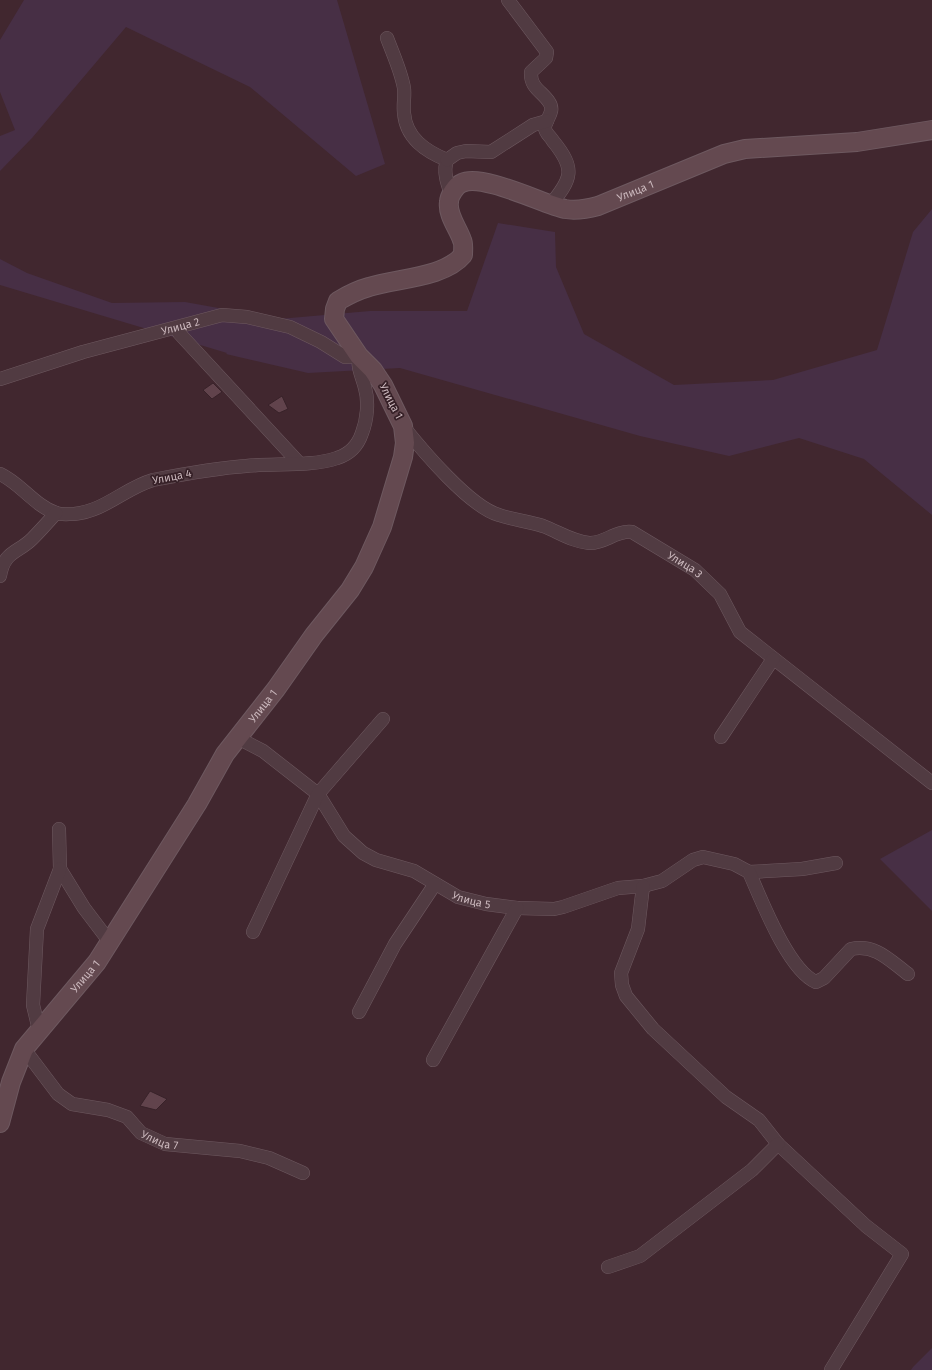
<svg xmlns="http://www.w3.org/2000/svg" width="932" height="1370" viewBox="0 0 932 1370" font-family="'Fira Sans',sans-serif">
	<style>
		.green { fill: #472f45 }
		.building { fill: #61434c; stroke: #382229 }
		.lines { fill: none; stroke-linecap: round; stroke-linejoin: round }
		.minor-casing { stroke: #6e5960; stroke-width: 14 }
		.secondary-casing { stroke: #6e5960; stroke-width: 20 }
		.minor { stroke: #513b42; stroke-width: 13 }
		.secondary { stroke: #644950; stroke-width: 18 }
		.labels { text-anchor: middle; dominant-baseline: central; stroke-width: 3.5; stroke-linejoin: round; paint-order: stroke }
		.street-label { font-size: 11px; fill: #cbb8bd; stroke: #362027 }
	</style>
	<rect width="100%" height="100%" fill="#41272f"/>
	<g class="green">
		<polygon points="24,0 337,0 385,164 356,176 250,87 126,27 32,138 0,171 0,136 15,130 0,92 0,40"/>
		<polygon points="932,209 932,515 864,459 799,438 729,456 640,436 400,368 308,373 226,354 227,353 0,285 0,259 27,273 112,303 185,302 279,319 370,311 467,311 498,223 555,232 556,267 584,334 674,385 773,380 877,350 913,232"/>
		<polygon points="932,830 932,911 880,859"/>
		<polygon points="932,1348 932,1370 911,1370 913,1367"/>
	</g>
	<g class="building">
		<polygon points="213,383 222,392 212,399 203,390"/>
		<polygon points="282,396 288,409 279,413 268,405"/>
		<polygon points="150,1091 167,1099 156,1110 140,1106"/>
	</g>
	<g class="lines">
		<defs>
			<g id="minor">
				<path d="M 508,0 L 547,52 L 546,58 L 531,72 C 530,88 542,91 549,102 C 556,112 545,119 545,128 C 545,133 551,137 553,141 C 576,169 572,179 550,205"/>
				<path d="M 387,38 C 393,54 401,71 404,88 C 405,96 403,104 404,113 C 406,138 425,151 447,160 C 443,171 447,183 451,194"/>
				<polyline points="447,160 457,153 466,151 491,152 533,125 547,121"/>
				<polyline points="179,333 299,463"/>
				<path id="s1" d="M 0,379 L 83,352 L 222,315 L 247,317 L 290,327 L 321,342 L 345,357 L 359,356 C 357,368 362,376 365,388 C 369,402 367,420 362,433 C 358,445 350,454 337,458 C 311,467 275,463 246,466 C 215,468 184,474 153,480 C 125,488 105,511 74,514 C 68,514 61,515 56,513 C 35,506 20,483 0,474"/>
				<path id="s2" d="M 403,426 C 422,450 470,507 499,515 C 513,520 528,521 543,526 C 559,532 571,541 589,543 C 604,544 616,530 632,532 L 695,570 L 720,594 L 740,632 L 932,783"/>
				<path d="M 0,576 C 4,551 18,553 32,539 C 40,531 48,522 56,513"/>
				<polyline points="721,737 773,659"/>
				<path id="s3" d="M 238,738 L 263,751 L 318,794 L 344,836 L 363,853 L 376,860 L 414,871 L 458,897 L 486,904 L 517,908 L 554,909 L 563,907 L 618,888 L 643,886 L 662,881 L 693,860 L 703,857 L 734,864 L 749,872 L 802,869 L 836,863"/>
				<polyline points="59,829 60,869 84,908 109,941"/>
				<path d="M 749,872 C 761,899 788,970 816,982 L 824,978 L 851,949 C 876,944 889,960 908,974"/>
				<polyline points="643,886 638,929 621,973 622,985 626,996 653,1029 726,1097 759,1120 778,1144 866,1226 902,1254 831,1370"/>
				<polyline points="253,932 318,794 383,719"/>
				<polyline points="359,1012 395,944 435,884"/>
				<polyline points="39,1030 33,1005 37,929 60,869"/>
				<path id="s4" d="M 24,1049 L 58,1094 L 72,1104 L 108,1110 L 127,1117 L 141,1133 L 165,1144 L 240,1151 L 269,1158 L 303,1173"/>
				<polyline points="433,1060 517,908"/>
				<polyline points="608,1267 640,1256 752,1170 778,1144"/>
			</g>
			<g id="secondary">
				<path id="s5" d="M 0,1123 L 11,1082 L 24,1049 L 97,962 L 197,804 L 225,754 L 276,689 L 314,635 L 350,590 L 364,567 L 382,527 L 403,457 L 405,443 L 403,426 L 383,385 L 373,370 L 359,356 L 334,319 L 335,309 L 338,301 C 348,295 358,290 369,287 C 397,278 444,278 463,255 C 463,250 464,244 462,240 C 458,228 447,215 449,202 C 449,196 456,185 462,183 C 482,173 543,204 565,209 C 577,211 587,209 598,206 L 724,154 L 745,149 L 857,142 L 932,130"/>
			</g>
		</defs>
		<use href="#minor" class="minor-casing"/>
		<use href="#secondary" class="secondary-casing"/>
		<use href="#minor" class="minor"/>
		<use href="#secondary" class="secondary"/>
	</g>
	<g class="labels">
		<g class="street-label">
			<text stroke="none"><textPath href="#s5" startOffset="1360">Улица 1</textPath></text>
			<text stroke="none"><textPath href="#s1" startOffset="188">Улица 2</textPath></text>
			<text transform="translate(391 401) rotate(63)">Улица 1</text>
			<text transform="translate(172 477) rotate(-11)">Улица 4</text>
			<text stroke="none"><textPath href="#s2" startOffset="334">Улица 3</textPath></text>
			<text stroke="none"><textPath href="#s5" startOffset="497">Улица 1</textPath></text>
			<text stroke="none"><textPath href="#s3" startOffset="292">Улица 5</textPath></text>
			<text stroke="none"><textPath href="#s5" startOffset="173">Улица 1</textPath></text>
			<text stroke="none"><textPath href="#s4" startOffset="172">Улица 7</textPath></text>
		</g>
	</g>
</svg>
